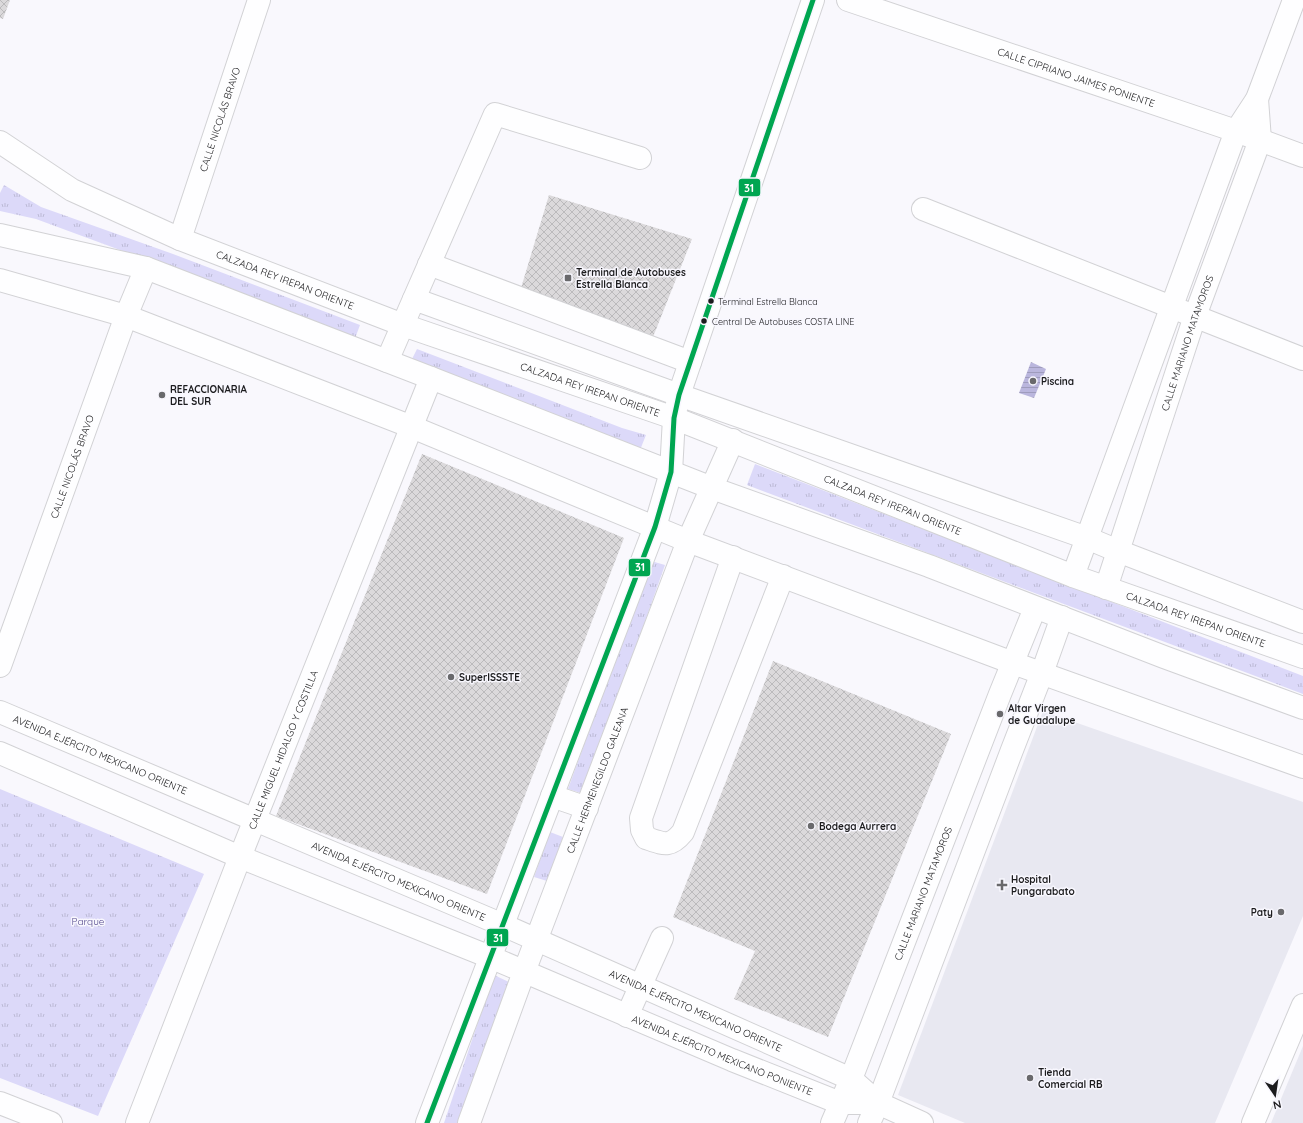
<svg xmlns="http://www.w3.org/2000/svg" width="1303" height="1123" viewBox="0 0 1303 1123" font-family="Quicksand,sans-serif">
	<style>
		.built { fill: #e8e8f1 }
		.park { fill: url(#park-tufts) }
		.water { fill: url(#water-rules) }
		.building { fill: url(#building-cross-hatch) }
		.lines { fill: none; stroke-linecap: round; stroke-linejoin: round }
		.minor-casing { stroke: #d2d2d5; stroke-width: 24 }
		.major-casing { stroke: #d2d2d5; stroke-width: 24 }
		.minor { stroke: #fefeff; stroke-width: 22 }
		.major { stroke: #fefeff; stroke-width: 22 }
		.bus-1-casing { stroke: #f8f7fe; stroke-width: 8 }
		.bus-1 { stroke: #00a651; stroke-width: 5 }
		.poi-dot { fill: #69696c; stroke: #f8f7fe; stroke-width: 1.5 }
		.bus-dot { fill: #1c1c1e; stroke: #f8f7fe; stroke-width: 1.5 }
		.labels { text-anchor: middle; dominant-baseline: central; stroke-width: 3; stroke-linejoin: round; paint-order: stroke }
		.bus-label { font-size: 9px; fill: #1c1c1e; stroke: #f8f7fe; text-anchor: start }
		.street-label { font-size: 10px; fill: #1c1c1e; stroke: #f8f7fe }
		.poi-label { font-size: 10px; font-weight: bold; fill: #1c1c1e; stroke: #f8f7fe; text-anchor: start }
		.park-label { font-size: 10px; fill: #564b8e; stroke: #f8f7fe }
		.line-badge { stroke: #f8f7fe; stroke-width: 1.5 }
		.badge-label { font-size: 11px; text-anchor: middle; font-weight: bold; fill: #fff }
	</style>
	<defs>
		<pattern id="park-tufts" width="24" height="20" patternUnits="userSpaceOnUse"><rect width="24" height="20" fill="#dcd9f9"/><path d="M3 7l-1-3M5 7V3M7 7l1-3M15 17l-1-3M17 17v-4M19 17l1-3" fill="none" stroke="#bcbad5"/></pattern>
		<pattern id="water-rules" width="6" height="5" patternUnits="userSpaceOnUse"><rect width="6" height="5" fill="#bab6dd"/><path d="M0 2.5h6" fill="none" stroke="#9f9cbd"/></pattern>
		<pattern id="building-cross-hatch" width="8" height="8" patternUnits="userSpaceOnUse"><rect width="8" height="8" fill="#dbd9db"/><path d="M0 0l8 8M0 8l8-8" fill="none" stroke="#bbbabc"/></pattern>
	</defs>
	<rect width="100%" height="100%" fill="#f9f8fd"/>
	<g class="built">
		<polygon points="1043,711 1303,802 1303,916 1215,1123 965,1123 898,1095"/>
		<polygon points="1303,1046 1303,1123 1271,1123"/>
	</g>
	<g class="park">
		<polygon points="4,185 41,207 173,254 360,325 354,341 166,267 36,219 0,211 0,193"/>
		<polygon points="417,349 622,428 646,435 640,450 412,359"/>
		<polygon points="755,464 1303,676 1303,694 747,485"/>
		<polygon points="651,561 665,565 584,794 568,789"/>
		<polygon points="0,789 204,874 98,1116 0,1078"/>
		<polygon points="550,832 563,837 547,881 534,877"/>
		<polygon points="494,975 511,983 463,1123 444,1123"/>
	</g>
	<polygon class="water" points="1031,362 1046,369 1034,398 1019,393"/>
	<g class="building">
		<polygon points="0,0 10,0 3,19 0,18"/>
		<polygon points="549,195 692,239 653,337 521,288"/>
		<polygon points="422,454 624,538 487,894 276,816"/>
		<polygon points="773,661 951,734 828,1037 734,999 755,951 673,917"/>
	</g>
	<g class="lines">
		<defs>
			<g id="minor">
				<path id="s1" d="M 848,0 L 1236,131 L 1303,156"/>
				<polyline points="923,209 1303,359"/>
				<path id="s2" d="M 180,239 L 259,0"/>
				<polyline points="429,264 690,362"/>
				<polyline points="0,280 126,316 412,427 688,541 1013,663 1303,767"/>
				<polyline points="414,299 495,114 640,158"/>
				<polyline points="387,361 414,299 679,395 1087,538 1118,551 1303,622"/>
				<path d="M 733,557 L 641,818 L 642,830 L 646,838 C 664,844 670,848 683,832 L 783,576"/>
				<polyline points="1073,576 1236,131 1257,99 1294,0"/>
				<path id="s3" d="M 1106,588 L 1195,316 L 1260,140 L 1257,99"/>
				<path id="s4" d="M 0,666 L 126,316 L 146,268"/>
				<path id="s5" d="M 0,712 L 503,925 L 851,1079 L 878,1103"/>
				<path id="s6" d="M 0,753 L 240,857 L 490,957 L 732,1060 L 840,1103 L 878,1103 L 922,1123"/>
				<polyline points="552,796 587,808"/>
				<polyline points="627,1016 662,938"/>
				<polyline points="0,1103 51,1123"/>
				<path id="s7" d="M 137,1123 L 240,857 L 431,378"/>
				<polyline points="427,1123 655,527 671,472 674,418 679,395 813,0"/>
				<path id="s8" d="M 469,1123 L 524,972 L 688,541 L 733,440"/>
				<path id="s9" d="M 832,1123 L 851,1079 L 1000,694 L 1035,608"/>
				<polyline points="869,1123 878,1103 1012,750 1042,673 1062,617"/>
				<polyline points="1253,1123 1303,1005"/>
			</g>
			<g id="major">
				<path id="s10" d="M 0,142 L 72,190 L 180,239 L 403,325 L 674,418 L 1073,576 L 1303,657"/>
				<polyline points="0,235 146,268 431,378 712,488 929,566 1164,657 1303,708"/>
			</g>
		</defs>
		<use href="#minor" class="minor-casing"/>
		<use href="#major" class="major-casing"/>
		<use href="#minor" class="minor"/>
		<use href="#major" class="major"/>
		<defs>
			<polyline id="bus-1" points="427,1123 655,527 671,472 674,418 679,395 813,0"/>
		</defs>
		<use href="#bus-1" class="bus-1-casing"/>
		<use href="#bus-1" class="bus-1"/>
	</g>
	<g class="poi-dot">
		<rect x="564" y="274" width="8" height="8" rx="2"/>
		<circle cx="1033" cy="381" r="4"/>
		<circle cx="162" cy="395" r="4"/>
		<circle cx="451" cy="677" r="4"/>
		<circle cx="1000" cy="714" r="4"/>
		<circle cx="811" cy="826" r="4"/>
		<path d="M1000 879h4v4h4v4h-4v4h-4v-4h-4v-4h4z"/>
		<circle cx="1281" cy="912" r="4"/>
		<circle cx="1030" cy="1078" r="4"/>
	</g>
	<g class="bus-dot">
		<circle cx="711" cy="301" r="3.5"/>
		<circle cx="704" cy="321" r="3.5"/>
	</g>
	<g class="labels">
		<g class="bus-label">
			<text x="718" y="301">Terminal Estrella Blanca</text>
			<text x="712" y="321">Central De Autobuses COSTA LINE</text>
		</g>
		<g class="street-label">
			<text stroke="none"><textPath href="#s1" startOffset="241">CALLE CIPRIANO JAIMES PONIENTE</textPath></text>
			<text stroke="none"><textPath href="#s2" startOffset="126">CALLE NICOLÁS BRAVO</textPath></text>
			<text stroke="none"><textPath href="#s10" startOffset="318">CALZADA REY IREPAN ORIENTE</textPath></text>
			<text stroke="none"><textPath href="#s3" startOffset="258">CALLE MARIANO MATAMOROS</textPath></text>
			<text stroke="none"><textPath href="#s10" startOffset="642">CALZADA REY IREPAN ORIENTE</textPath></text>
			<text stroke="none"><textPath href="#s4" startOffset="212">CALLE NICOLÁS BRAVO</textPath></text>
			<text stroke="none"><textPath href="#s10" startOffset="966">CALZADA REY IREPAN ORIENTE</textPath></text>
			<text stroke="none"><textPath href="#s10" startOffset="1290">CALZADA REY IREPAN ORIENTE</textPath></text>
			<text stroke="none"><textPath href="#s7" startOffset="401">CALLE MIGUEL HIDALGO Y COSTILLA</textPath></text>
			<text stroke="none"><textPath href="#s5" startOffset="109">AVENIDA EJÉRCITO MEXICANO ORIENTE</textPath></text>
			<text stroke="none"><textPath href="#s8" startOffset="366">CALLE HERMENEGILDO GALEANA</textPath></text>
			<text stroke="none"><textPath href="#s5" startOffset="433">AVENIDA EJÉRCITO MEXICANO ORIENTE</textPath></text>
			<text stroke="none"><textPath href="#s9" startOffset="247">CALLE MARIANO MATAMOROS</textPath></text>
			<text stroke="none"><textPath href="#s5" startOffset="757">AVENIDA EJÉRCITO MEXICANO ORIENTE</textPath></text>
			<text stroke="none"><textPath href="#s6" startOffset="783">AVENIDA EJÉRCITO MEXICANO PONIENTE</textPath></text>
		</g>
		<g class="poi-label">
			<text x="576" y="272">Terminal de Autobuses<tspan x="576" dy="12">Estrella Blanca</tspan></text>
			<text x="1041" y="381">Piscina</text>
			<text x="170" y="389">REFACCIONARIA<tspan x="170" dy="12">DEL SUR</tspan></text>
			<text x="459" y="677">SuperISSSTE</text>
			<text x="1008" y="708">Altar Virgen<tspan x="1008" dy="12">de Guadalupe</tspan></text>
			<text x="819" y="826">Bodega Aurrera</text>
			<text x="1011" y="879">Hospital<tspan x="1011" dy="12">Pungarabato</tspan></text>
			<text x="1273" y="912" text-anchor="end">Paty</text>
			<text x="1038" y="1072">Tienda<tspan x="1038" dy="12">Comercial RB</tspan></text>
		</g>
		<g class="park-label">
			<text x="88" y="921">Parque</text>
		</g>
	</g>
	<g class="line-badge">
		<rect x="738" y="178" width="23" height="19" rx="4" fill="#00a651"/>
		<rect x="628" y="558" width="23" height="19" rx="4" fill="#00a651"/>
		<rect x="486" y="928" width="23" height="19" rx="4" fill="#00a651"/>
	</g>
	<g class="badge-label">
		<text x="749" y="192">31</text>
		<text x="640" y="571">31</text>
		<text x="498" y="942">31</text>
	</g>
	<g transform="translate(1275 1095) rotate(167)" stroke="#f8f7fe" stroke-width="3" paint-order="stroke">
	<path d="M0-3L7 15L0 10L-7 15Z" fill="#1c1c1e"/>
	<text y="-6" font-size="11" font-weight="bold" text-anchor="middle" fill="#1c1c1e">N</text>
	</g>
</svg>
